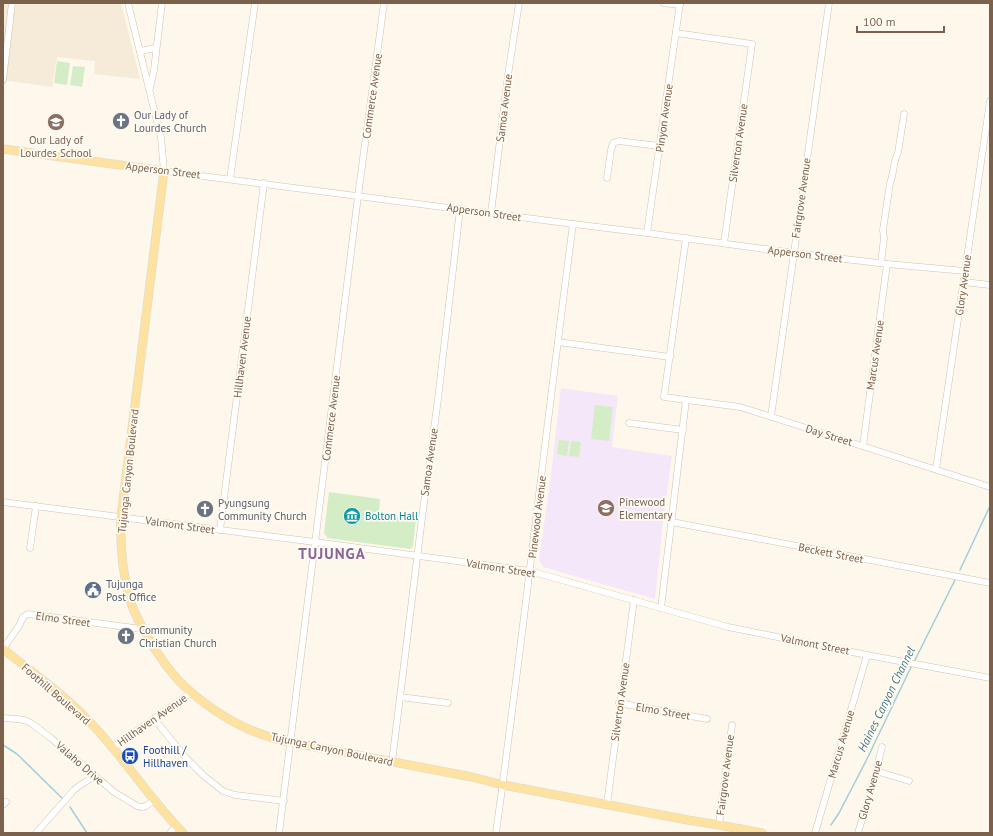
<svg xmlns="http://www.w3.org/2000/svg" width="993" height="836" viewBox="0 0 993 836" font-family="'PT Sans',sans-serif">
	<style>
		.residential { fill: #f6ead9 }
		.education { fill: #f5e7fa }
		.green { fill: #d4edc7 }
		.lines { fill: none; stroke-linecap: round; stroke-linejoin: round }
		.stream { stroke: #a3cedb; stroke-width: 1.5 }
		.minor-casing { stroke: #d2c0af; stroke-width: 7 }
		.major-casing { stroke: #ddd6d0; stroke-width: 9 }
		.minor { stroke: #fff; stroke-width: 6 }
		.major { stroke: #fee2a2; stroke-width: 8 }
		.labels { text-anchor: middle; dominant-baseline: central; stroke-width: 3.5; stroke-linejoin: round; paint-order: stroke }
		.street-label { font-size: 11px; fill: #7b604b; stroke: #fffbf2 }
		.worship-label { font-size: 11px; fill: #5b616d; stroke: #fffbf2; text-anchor: start }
		.education-label { font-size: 11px; fill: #785e54; stroke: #fffbf2 }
		.culture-label { font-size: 11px; fill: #0d838f; stroke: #fffbf2; text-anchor: start }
		.service-label { font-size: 11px; fill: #4e5e75; stroke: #fffbf2; text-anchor: start }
		.transit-label { font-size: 11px; fill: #164399; stroke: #fffbf2; text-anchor: start }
		.water-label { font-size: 12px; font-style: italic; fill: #407787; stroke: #fffbf2 }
		.district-label { font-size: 15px; font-weight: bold; letter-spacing: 1px; fill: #896496; stroke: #fffbf2 }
	</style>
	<rect width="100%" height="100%" fill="#fdf8eb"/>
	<polygon class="residential" points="3,3 121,3 140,79 94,74 95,61 57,57 52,87 3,80"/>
	<polygon class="education" points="561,388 618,396 612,447 672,456 663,523 655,599 543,567 539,560 550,483"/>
	<g class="green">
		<polygon points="57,61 70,63 67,85 54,83"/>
		<polygon points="73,66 85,67 82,87 70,85"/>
		<polygon points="595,405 613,407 609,441 591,439"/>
		<polygon points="559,440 569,441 567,456 557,454"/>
		<polygon points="571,441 581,442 579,457 569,456"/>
		<polygon points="329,492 380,499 379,514 416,519 413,546 410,549 327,538 327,536 325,535 324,533"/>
	</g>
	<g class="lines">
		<g class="stream">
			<polyline points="960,570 990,506"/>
			<polyline points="914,662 955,580"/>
			<polyline points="3,745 17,754 63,799"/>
			<polyline points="70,807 87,833"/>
			<polyline points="831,825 839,813 866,761 912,665"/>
		</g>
		<defs>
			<g id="minor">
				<polyline points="128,3 161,138 164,171 573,224 647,233 794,253 887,264 965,271"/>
				<polyline points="663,3 680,5"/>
				<polyline points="676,33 752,44 724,243"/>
				<polyline points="140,51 156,48"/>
				<polyline points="3,80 12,3"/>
				<polyline points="150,88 154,70 162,3"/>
				<polyline points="607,178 611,150 613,143 619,141 659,146"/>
				<polyline points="230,179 255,3"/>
				<polyline points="491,213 508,75 519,3"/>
				<polyline points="647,233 680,3"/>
				<polyline points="686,238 664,397 740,407 753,411 990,487"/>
				<path d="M 881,263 L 884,238 L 883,230 L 890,183 C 894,174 893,161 898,153 L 904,114"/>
				<polyline points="964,282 990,285"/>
				<polyline points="558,342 670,357"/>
				<polyline points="771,417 829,3"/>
				<polyline points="629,423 683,430"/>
				<polyline points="863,446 887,264"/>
				<polyline points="936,469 990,101"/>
				<polyline points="3,502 315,542 530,571 728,627 867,655 990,678"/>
				<polyline points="672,522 990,583"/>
				<polyline points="220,530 264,183"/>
				<polyline points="30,548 36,506"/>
				<polyline points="661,608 686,400"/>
				<polyline points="3,649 19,626 23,617 28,614 142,629"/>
				<polyline points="400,697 448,703"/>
				<polyline points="619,703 707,719"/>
				<path d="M 3,718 L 17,719 L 24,720 L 31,723 L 51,738 L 114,792 L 137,806 C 144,809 149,804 154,800"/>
				<polyline points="154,719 187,759 204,776 223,791 235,795 284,801"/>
				<polyline points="112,748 192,692"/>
				<polyline points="392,762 422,518 438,399 460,209"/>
				<polyline points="876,771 909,781"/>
				<polyline points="607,804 634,600"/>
				<polyline points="3,805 6,802"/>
				<polyline points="719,825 732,725"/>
				<polyline points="36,833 74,790 79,786 95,776"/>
				<polyline points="170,833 176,826"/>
				<polyline points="279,833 358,196 384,3"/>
				<path d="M 496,833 C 524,630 546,427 573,224"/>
				<polyline points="815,833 867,655"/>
				<polyline points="858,833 876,771 882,747"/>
			</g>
			<g id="major">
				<path d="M 3,149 L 164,171 L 121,517 C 120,543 122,570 129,596 C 133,612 142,628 151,643 C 159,656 169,670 180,682 C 208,709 242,730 279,740 L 472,777 L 503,785 L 688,820 L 719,825 L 762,833"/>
				<path d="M 3,649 C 32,672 63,694 89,721 C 123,756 149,798 183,833"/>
			</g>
		</defs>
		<use href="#minor" class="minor-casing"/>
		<use href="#major" class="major-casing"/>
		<use href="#minor" class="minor"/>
		<use href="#major" class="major"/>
	</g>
	<defs>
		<symbol id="church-disc" viewBox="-11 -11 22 22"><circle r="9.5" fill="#6b7280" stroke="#fffbf2"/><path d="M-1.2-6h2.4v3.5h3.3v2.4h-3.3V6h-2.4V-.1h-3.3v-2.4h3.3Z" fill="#fff"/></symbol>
		<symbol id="school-disc" viewBox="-11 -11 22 22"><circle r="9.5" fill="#8d6e63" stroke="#fffbf2"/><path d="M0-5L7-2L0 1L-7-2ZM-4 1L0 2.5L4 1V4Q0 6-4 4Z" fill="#fff"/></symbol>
		<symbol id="museum-disc" viewBox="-11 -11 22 22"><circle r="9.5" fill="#0f9aa8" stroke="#fffbf2"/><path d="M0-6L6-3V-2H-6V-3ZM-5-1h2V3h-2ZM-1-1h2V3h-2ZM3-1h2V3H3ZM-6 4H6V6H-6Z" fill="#fff"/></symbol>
		<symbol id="civic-disc" viewBox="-11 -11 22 22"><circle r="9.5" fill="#5c6f8a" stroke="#fffbf2"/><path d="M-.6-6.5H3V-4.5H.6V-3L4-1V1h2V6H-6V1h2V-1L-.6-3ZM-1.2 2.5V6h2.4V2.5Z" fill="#fff"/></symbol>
		<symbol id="bus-disc" viewBox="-11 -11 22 22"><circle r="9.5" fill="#1a4fb4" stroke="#fffbf2"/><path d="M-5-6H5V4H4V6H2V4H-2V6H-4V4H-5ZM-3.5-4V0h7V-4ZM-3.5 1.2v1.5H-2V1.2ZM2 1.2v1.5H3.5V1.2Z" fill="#fff"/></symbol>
	</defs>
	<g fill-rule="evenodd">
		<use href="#church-disc" x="111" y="111" width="20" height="20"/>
		<use href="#school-disc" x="46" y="112" width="20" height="20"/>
		<use href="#school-disc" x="596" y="498" width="20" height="20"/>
		<use href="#church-disc" x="195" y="499" width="20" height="20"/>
		<use href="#museum-disc" x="342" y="506" width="20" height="20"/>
		<use href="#civic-disc" x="83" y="580" width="20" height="20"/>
		<use href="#church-disc" x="116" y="626" width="20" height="20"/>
		<use href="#bus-disc" x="120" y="746" width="20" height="20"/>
	</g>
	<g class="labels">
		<g class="street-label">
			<text transform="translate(372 96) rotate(-82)">Commerce Avenue</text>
			<text transform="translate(504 108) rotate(-83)">Samoa Avenue</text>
			<text transform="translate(664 118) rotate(-82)">Pinyon Avenue</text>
			<text transform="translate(738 143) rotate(-82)">Silverton Avenue</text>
			<text transform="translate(163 170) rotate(7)">Apperson Street</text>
			<text transform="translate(801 198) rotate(-82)">Fairgrove Avenue</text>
			<text transform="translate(484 212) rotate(8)">Apperson Street</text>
			<text transform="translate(805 254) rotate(7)">Apperson Street</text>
			<text transform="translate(963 285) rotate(-82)">Glory Avenue</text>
			<text transform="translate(875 355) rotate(-82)">Marcus Avenue</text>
			<text transform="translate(242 357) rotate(-83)">Hillhaven Avenue</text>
			<text transform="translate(331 418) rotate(-83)">Commerce Avenue</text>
			<text transform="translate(829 435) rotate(17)">Day Street</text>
			<text transform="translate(429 462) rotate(-82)">Samoa Avenue</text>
			<text transform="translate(128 471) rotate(-84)">Tujunga Canyon Boulevard</text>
			<text transform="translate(537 517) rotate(-83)">Pinewood Avenue</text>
			<text transform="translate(180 525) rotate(8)">Valmont Street</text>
			<text transform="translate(831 553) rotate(11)">Beckett Street</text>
			<text transform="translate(501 568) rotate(9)">Valmont Street</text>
			<text transform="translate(63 619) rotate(8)">Elmo Street</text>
			<text transform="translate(815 644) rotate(11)">Valmont Street</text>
			<text transform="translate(56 694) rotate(41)">Foothill Boulevard</text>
			<text transform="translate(620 702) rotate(-82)">Silverton Avenue</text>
			<text transform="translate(663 711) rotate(10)">Elmo Street</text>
			<text transform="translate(152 720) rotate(-35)">Hillhaven Avenue</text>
			<text transform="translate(841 744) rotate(-74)">Marcus Avenue</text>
			<text transform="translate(332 749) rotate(12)">Tujunga Canyon Boulevard</text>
			<text transform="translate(80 763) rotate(41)">Valaho Drive</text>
			<text transform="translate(725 775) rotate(-83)">Fairgrove Avenue</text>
			<text transform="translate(870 790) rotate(-74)">Glory Avenue</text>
		</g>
		<g class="worship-label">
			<text x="134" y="115">Our Lady of<tspan x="134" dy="13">Lourdes Church</tspan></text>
			<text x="218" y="503">Pyungsung<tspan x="218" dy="13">Community Church</tspan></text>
			<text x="139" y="630">Community<tspan x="139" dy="13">Christian Church</tspan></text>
		</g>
		<g class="education-label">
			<text x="56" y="140">Our Lady of<tspan x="56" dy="13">Lourdes School</tspan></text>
			<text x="619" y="502" text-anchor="start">Pinewood<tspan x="619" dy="13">Elementary</tspan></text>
		</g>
		<g class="culture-label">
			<text x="365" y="516">Bolton Hall</text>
		</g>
		<g class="service-label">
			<text x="106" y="584">Tujunga<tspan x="106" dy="13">Post Office</tspan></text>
		</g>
		<g class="transit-label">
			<text x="143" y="750">Foothill /<tspan x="143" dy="13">Hillhaven</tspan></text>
		</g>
		<g class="water-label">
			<text transform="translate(886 699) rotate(-64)">Haines Canyon Channel</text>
		</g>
		<g class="district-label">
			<text x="332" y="553">TUJUNGA</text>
		</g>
	</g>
	<rect width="993" height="836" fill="none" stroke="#7b604b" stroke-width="8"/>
	<path d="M857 26v6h87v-6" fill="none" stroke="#7b604b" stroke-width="2"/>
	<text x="863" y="26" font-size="12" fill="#7b604b" stroke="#fffbf2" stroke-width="3" paint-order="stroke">100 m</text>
</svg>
